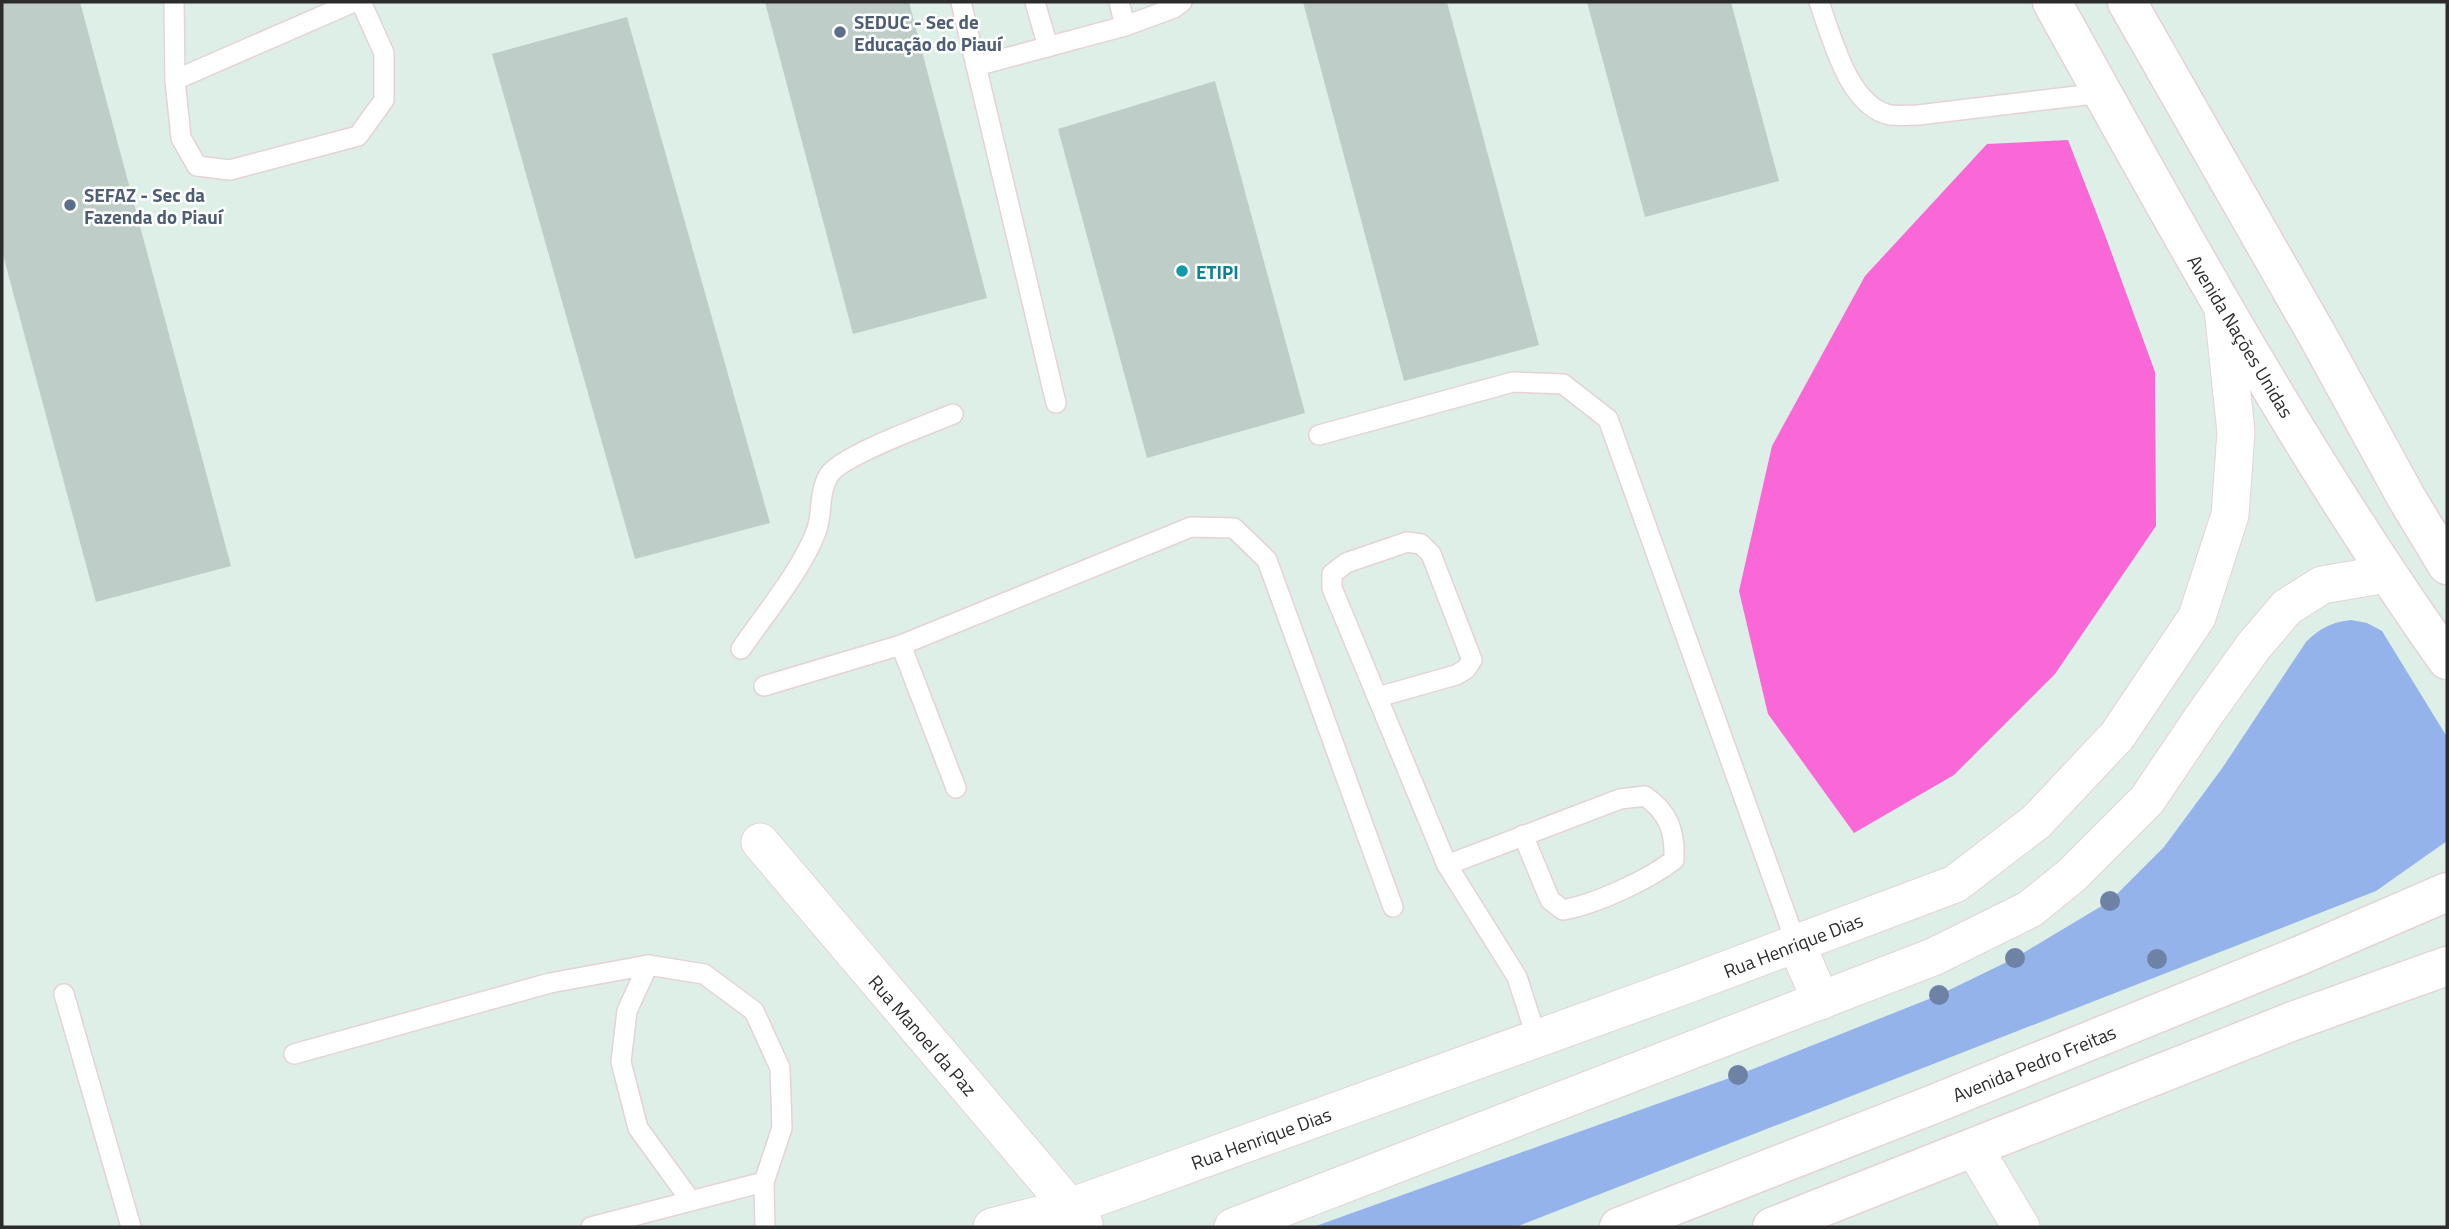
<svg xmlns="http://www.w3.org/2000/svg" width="2449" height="1229" viewBox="0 0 2449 1229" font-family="'Titillium Web',sans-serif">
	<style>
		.green { fill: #94b3ea }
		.water { fill: #fa67d6 }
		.building { fill: #bfcdc8 }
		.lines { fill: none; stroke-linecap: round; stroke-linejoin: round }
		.service-casing { stroke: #e6d2d6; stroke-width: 22 }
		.minor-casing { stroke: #e6d2d6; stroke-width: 39 }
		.tertiary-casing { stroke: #e6d2d6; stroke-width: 41 }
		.secondary-casing { stroke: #e6d2d6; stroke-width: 41 }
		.service { stroke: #fff; stroke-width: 19 }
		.minor { stroke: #fff; stroke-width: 37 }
		.tertiary { stroke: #fff; stroke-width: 38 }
		.secondary { stroke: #fff; stroke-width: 38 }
		.tree { fill: #6e82a6 }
		.service-dot { fill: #5c6f8a; stroke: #fff; stroke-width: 2.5 }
		.culture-dot { fill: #0f9aa8; stroke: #fff; stroke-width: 2.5 }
		.labels { text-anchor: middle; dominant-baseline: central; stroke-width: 5; stroke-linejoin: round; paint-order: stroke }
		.service-label { font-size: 19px; font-weight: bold; fill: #4e5e75; stroke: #fff; text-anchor: start }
		.culture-label { font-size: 19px; font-weight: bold; fill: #0d838f; stroke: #fff; text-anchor: start }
		.street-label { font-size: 19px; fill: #2c2c2c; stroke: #fff }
	</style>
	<rect width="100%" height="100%" fill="#ddefe6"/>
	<path class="green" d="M 2351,620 L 2367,623 L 2382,631 L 2447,737 L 2447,841 L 2376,891 L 1516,1227 L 1313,1227 L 1738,1075 L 1939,995 L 2015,958 L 2110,901 L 2164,847 L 2223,767 L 2306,642 C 2320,628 2332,622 2351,620 Z"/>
	<polygon class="water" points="2068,140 2105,235 2155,372 2156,526 2055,674 1954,775 1854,833 1768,714 1739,591 1772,446 1865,276 1987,144"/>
	<g class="building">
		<polygon points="2,2 80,2 231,566 96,602 2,251"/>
		<polygon points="765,2 909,2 987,298 853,334"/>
		<polygon points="1303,2 1447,2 1539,345 1404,381"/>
		<polygon points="1587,2 1731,2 1779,181 1645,217"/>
		<polygon points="627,17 770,523 635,559 492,54"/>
		<polygon points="1215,81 1305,413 1147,458 1058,129"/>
	</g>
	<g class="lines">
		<defs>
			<g id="service">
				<polyline points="174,2 175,80 181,138 197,166 230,170 358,136 384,100 384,53 361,2"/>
				<polyline points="961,2 1056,403"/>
				<polyline points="1035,2 1048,47"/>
				<polyline points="1119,2 1125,26"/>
				<path d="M 1819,2 C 1832,37 1848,106 1890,115 C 1899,116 1909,115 1918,115 L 2102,93"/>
				<polyline points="976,66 1125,26 1174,8 1182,2"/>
				<polyline points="175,80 354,2"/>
				<polyline points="1319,435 1513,382 1563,384 1608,419 1796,943"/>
				<polyline points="901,645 1191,527 1234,528 1267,560 1393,907"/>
				<path d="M 741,649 C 765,614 801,571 816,532 C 823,514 818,493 829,475 C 842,455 927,425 953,414"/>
				<polyline points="764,686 901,645 956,788"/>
				<polyline points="1378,697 1456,675 1466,669 1472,660 1431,554 1421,544 1407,542 1346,563 1332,574 1332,588 1447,865 1517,977 1537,1039"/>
				<path d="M 1447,865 L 1620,799 L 1645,796 C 1669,813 1675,831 1674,860 C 1648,880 1596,904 1563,910 L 1550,900 L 1523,835"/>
				<polyline points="648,965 627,1011 621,1062 638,1128 691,1201"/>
				<polyline points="64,994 131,1227"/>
				<polyline points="294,1054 550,983 648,965 704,974 754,1011 780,1068 782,1128 764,1182 765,1227"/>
				<polyline points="591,1227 764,1182"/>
			</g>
			<g id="minor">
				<polyline points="760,842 1084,1224"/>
				<polyline points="1796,943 1821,1001"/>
				<polyline points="1974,1148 2021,1227"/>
				<polyline points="992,1227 1070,1207 1683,986 1955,884 2036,822 2117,736 2197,617 2230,515 2236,432 2223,309"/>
				<polyline points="1233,1227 1933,957 2030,909 2072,875 2147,800 2205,714 2253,647 2287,607 2322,585 2386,574"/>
			</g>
			<g id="tertiary">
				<path d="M 2052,2 C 2176,226 2299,451 2447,660"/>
				<polyline points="2127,2 2320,340 2406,497 2447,565"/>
			</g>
			<g id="secondary">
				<polyline points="1619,1227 1929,1106 2301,955 2447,892"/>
				<polyline points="1772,1227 2293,1021 2447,966"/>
			</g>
		</defs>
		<use href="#service" class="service-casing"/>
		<use href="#minor" class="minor-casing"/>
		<use href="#tertiary" class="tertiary-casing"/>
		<use href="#secondary" class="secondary-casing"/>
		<use href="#service" class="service"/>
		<use href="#minor" class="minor"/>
		<use href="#tertiary" class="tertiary"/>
		<use href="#secondary" class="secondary"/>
	</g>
	<g class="tree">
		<circle cx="2110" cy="901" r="10"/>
		<circle cx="2015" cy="958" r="10"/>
		<circle cx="2157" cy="959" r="10"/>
		<circle cx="1939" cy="995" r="10"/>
		<circle cx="1738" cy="1075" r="10"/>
	</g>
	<g class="service-dot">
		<circle cx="840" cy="32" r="7"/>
		<circle cx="70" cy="205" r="7"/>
	</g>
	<circle class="culture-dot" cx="1182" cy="271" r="7"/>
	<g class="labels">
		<g class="service-label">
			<text x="854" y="21">SEDUC - Sec de<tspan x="854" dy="22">Educação do Piauí</tspan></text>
			<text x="84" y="194">SEFAZ - Sec da<tspan x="84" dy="22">Fazenda do Piauí</tspan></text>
		</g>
		<g class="culture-label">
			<text x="1196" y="271">ETIPI</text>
		</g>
		<g class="street-label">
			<text transform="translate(2241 336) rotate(59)">Avenida Nações Unidas</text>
			<text transform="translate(1793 945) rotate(-21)">Rua Henrique Dias</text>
			<text transform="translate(923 1035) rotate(49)">Rua Manoel da Paz</text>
			<text transform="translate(2034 1063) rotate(-22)">Avenida Pedro Freitas</text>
			<text transform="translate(1261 1138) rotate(-20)">Rua Henrique Dias</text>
		</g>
	</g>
	<rect width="2449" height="1229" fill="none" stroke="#2c2c2c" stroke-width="7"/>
</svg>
